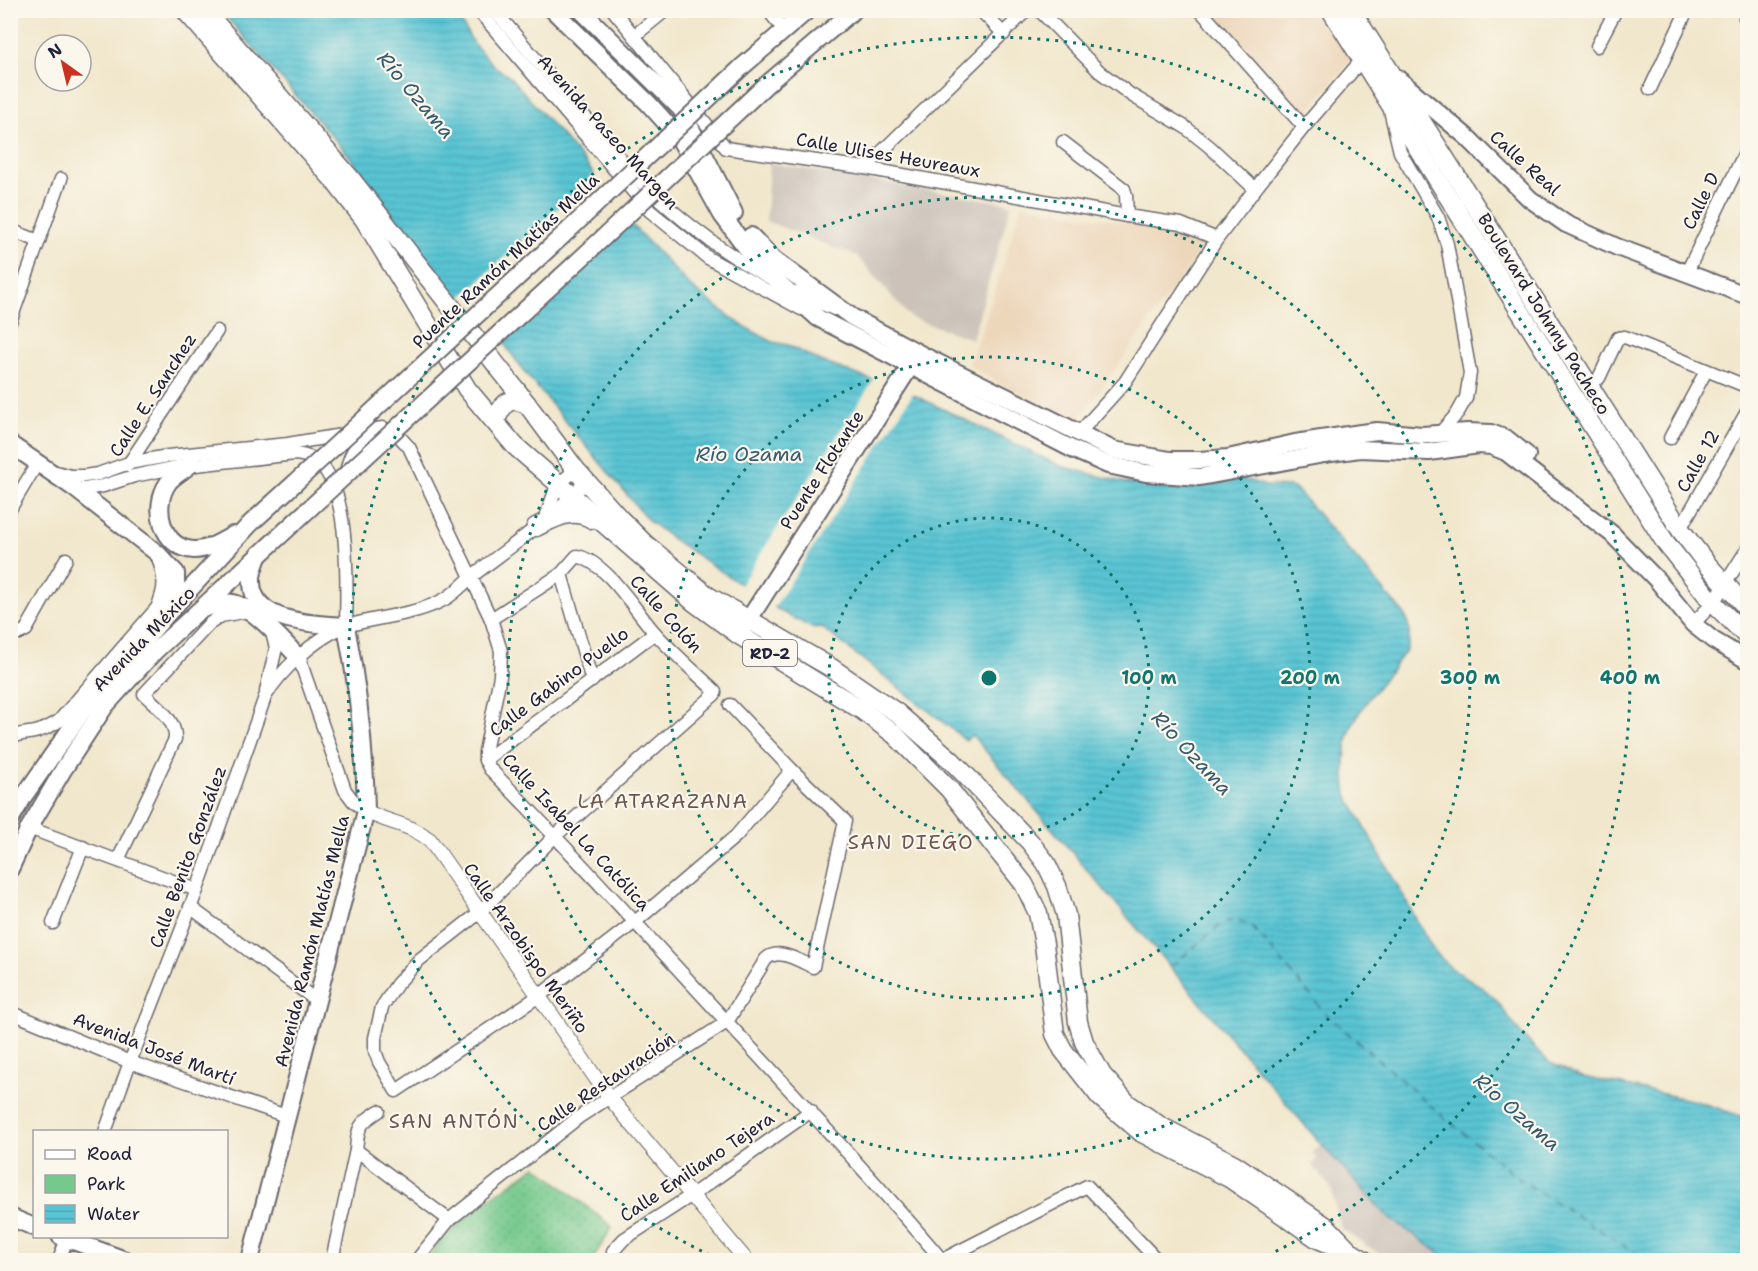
<svg xmlns="http://www.w3.org/2000/svg" width="1758" height="1271" viewBox="0 0 1758 1271" font-family="'Shantell Sans',sans-serif">
	<style>
		.built { fill: #edd7bb }
		.industrial { fill: #ccc2b9 }
		.green { fill: url(#green-dots); stroke: #4c7664; stroke-width: 1.5 }
		.water { fill: url(#water-rules); stroke: #3e7387; stroke-width: 1.5 }
		.pier { fill: #f1e7cc }
		.lines { fill: none; stroke-linecap: round; stroke-linejoin: round }
		.ferry { stroke: #355b70; stroke-width: 1.5; stroke-dasharray: 8 6; stroke-linecap: butt }
		.minor-casing { stroke: #6a676e; stroke-width: 15 }
		.tertiary-casing { stroke: #6a676e; stroke-width: 16 }
		.secondary-casing { stroke: #6a676e; stroke-width: 20 }
		.primary-casing { stroke: #6a676e; stroke-width: 21 }
		.minor { stroke: #fff; stroke-width: 12 }
		.tertiary { stroke: #fff; stroke-width: 14 }
		.secondary { stroke: #fff; stroke-width: 16 }
		.primary { stroke: #fff; stroke-width: 18 }
		.secondary-bridge-casing { stroke: #6a676e; stroke-width: 20; stroke-linecap: butt }
		.secondary-bridge { stroke: #fff; stroke-width: 16 }
		.ring { fill: none; stroke: #0f766e; stroke-width: 3; stroke-dasharray: 3 6 }
		.labels { text-anchor: middle; dominant-baseline: central; stroke-width: 4.5; stroke-linejoin: round; paint-order: stroke }
		.shield { fill: #fbf7ec; stroke: #636270; stroke-width: 1.5 }
		.shield-label { font-size: 16px; font-weight: bold; fill: #22223b }
		.street-label { font-size: 18px; fill: #22223b; stroke: #fbf7ec }
		.water-label { font-size: 20px; font-style: italic; fill: #355b70; stroke: #fbf7ec }
		.neighbourhood-label { font-size: 20px; letter-spacing: 1.5px; fill: #6a5551; stroke: #fbf7ec }
		.centre { fill: #0f766e; stroke: #fbf7ec; stroke-width: 3 }
		.ring-label { font-size: 18px; text-anchor: middle; font-weight: bold; fill: #0f766e; stroke: #fbf7ec; stroke-width: 4.5; stroke-linejoin: round; paint-order: stroke }
	</style>
	<defs>
		<pattern id="green-dots" width="8" height="8" patternUnits="userSpaceOnUse" patternTransform="scale(1.5)"><rect width="8" height="8" fill="#76c98d"/><path d="M2 2h.1M6 6h.1" fill="none" stroke="#66ac7b" stroke-width="1.8" stroke-linecap="round"/></pattern>
		<pattern id="water-rules" width="6" height="5" patternUnits="userSpaceOnUse" patternTransform="scale(1.5)"><rect width="6" height="5" fill="#59c4d3"/><path d="M0 2.5h6" fill="none" stroke="#4da8b6"/></pattern>
	</defs>
	<rect width="100%" height="100%" fill="#fbf7ec"/>
	<filter id="ink" filterUnits="userSpaceOnUse"><feTurbulence type="fractalNoise" baseFrequency=".0167" numOctaves="2"/><feDisplacementMap in="SourceGraphic" scale="12" xChannelSelector="R" yChannelSelector="G"/><feConvolveMatrix kernelMatrix="1 2 1 2 8 2 1 2 1" color-interpolation-filters="sRGB"/></filter>
	<filter id="wash" filterUnits="userSpaceOnUse"><feTurbulence type="fractalNoise" baseFrequency=".008" numOctaves="4" result="noise"/><feDisplacementMap in="SourceGraphic" scale="24" xChannelSelector="R" yChannelSelector="G"/><feGaussianBlur stdDeviation="1.35" result="paint"/><feColorMatrix in="noise" values="0 0 0 0 0 0 0 0 0 0 0 0 0 0 0 0 0 1.4 0 .05"/><feComposite in="paint" operator="in"/></filter>
	<g filter="url(#wash)">
		<rect width="100%" height="100%" fill="#f1e7cc"/>
		<g class="built">
			<polygon points="1212,11 1324,11 1353,59 1303,116"/>
			<polygon points="1022,204 1053,211 1179,231 1202,248 1077,422 1016,392 968,365 983,328"/>
		</g>
		<g class="industrial">
			<polygon points="769,163 1011,204 972,339 911,318 857,256 766,221"/>
			<polygon points="1321,1144 1388,1217 1450,1260 1389,1260 1341,1229 1331,1188 1312,1165 1317,1159 1312,1153"/>
		</g>
		<polygon class="green" points="536,1166 612,1227 593,1259 595,1260 427,1260 440,1241 478,1207"/>
		<path class="water" d="M 221,11 L 455,11 L 474,44 L 493,65 L 511,78 L 584,161 L 634,227 L 692,288 L 743,326 L 773,342 L 788,345 L 817,360 L 916,396 L 1060,466 L 1126,483 L 1177,489 L 1197,487 L 1235,479 L 1244,479 L 1266,486 L 1290,487 L 1296,489 L 1404,614 C 1410,624 1411,640 1406,651 C 1390,672 1362,704 1351,728 C 1344,745 1343,779 1348,797 L 1434,951 L 1451,968 L 1482,987 L 1496,1000 L 1521,1034 L 1550,1063 L 1579,1076 L 1696,1101 L 1747,1118 L 1747,1260 L 1450,1260 L 1388,1217 L 1321,1144 L 972,735 L 966,740 L 821,627 L 812,628 L 782,612 L 671,538 L 648,520 L 526,374 L 503,342 L 457,299 L 345,151 Z"/>
		<g class="pier">
			<polygon points="596,173 633,220 499,343 456,302"/>
			<polygon points="875,378 914,392 773,609 739,587"/>
		</g>
		<g class="lines">
			<path class="ferry" d="M 1171,966 L 1224,922 C 1238,919 1245,921 1256,931 L 1326,1014 L 1440,1114 L 1524,1182 L 1647,1260"/>
		</g>
	</g>
	<g filter="url(#ink)">
		<g class="lines">
			<defs>
				<g id="minor">
					<polyline points="478,10 650,211 708,258 801,309"/>
					<path d="M 494,10 L 636,177 C 677,218 721,252 772,279"/>
					<polyline points="613,10 726,148 865,168 1127,216 1181,224 1217,239"/>
					<polyline points="768,10 784,30"/>
					<polyline points="980,10 1004,34"/>
					<polyline points="1039,10 1100,72 1131,95 1185,127 1210,147 1255,189"/>
					<polyline points="1200,10 1304,127"/>
					<polyline points="1745,18 1748,14"/>
					<polyline points="634,36 666,10"/>
					<polyline points="1597,46 1616,10"/>
					<polyline points="1650,89 1687,10"/>
					<polyline points="1390,110 1400,152 1438,217 1447,244 1470,373 1466,398 1457,414 1439,434"/>
					<polyline points="1063,142 1124,189 1126,195 1127,216"/>
					<polyline points="865,168 1027,10"/>
					<polyline points="10,230 39,241"/>
					<polyline points="1687,272 1748,146"/>
					<polyline points="795,292 834,309"/>
					<polyline points="1741,294 1748,280"/>
					<polyline points="10,322 61,179"/>
					<polyline points="1599,378 1618,338 1625,337 1748,387"/>
					<polyline points="1079,433 1125,382 1217,239 1255,189 1304,127 1367,54"/>
					<polyline points="1670,438 1706,371"/>
					<polyline points="128,465 217,331"/>
					<path d="M 56,472 L 71,476 L 84,476 L 98,474 L 129,463 L 168,456 L 288,444 L 383,428 L 396,433 L 409,447 L 491,619 L 501,651 L 500,676 L 485,752 L 485,760 L 490,769 C 571,851 648,937 726,1021 C 799,1100 873,1178 942,1260"/>
					<path d="M 345,478 C 348,458 354,442 373,433"/>
					<path d="M 74,488 L 85,489 L 103,486 L 134,476 L 178,467 L 295,454 C 305,455 313,457 320,464 C 350,492 347,587 346,626"/>
					<polyline points="10,509 38,462"/>
					<polyline points="547,514 557,485 576,470"/>
					<polyline points="1680,529 1748,410"/>
					<polyline points="491,619 561,574"/>
					<polyline points="1693,624 1713,603 1748,548"/>
					<polyline points="10,631 20,633 26,630 66,559"/>
					<polyline points="299,658 345,790 354,802 366,811"/>
					<path d="M 592,681 L 561,574 L 577,556 C 607,562 635,611 655,633 C 673,653 695,672 715,691 L 715,694 L 555,836 L 479,913 L 419,960 L 397,984 L 382,1007 L 375,1038 L 375,1051 L 379,1062 L 396,1091 L 539,996 L 635,922 L 736,836 L 792,770"/>
					<polyline points="266,691 276,648 271,629"/>
					<path d="M 10,738 C 20,733 26,734 35,732 C 44,730 51,726 59,721 L 157,608 C 166,587 165,580 158,557"/>
					<polyline points="485,760 655,633"/>
					<polyline points="29,828 197,890"/>
					<path d="M 118,860 L 175,739 C 176,719 157,707 144,694 L 209,624 L 221,616 L 248,611"/>
					<polyline points="190,907 317,1001"/>
					<polyline points="53,923 83,847"/>
					<polyline points="10,1012 130,1062 286,1116"/>
					<path d="M 105,1132 L 130,1062 L 197,890 L 265,697 C 279,671 319,635 347,626 C 379,616 415,616 445,599 C 456,593 466,581 476,573 C 514,544 554,517 586,481"/>
					<polyline points="356,1150 449,1220"/>
					<polyline points="59,1260 68,1236"/>
					<path d="M 332,1260 L 356,1150 C 358,1126 359,1124 379,1111"/>
					<path d="M 417,1260 L 449,1220 L 579,1117 L 727,1022 L 766,959 C 779,947 799,961 813,967 L 845,821 L 792,770 L 730,705"/>
					<polyline points="613,1260 613,1251 624,1239 692,1195 811,1111"/>
					<polyline points="942,1260 1087,1186 1157,1260"/>
				</g>
				<path id="tertiary" d="M 366,811 C 389,824 409,823 430,840 L 609,1097 L 746,1260"/>
				<g id="secondary">
					<polyline points="553,10 648,103 678,136 722,215 745,246 780,284 818,318 1072,449 1108,465 1146,473 1200,477 1324,454 1360,449 1429,452 1479,445 1491,446 1506,452 1612,534 1657,580 1693,624 1713,640 1748,661"/>
					<polyline points="581,10 681,109 734,213"/>
					<polyline points="743,66 808,10"/>
					<polyline points="1397,78 1468,138 1530,199 1566,224 1617,247 1748,296"/>
					<polyline points="767,84 854,10"/>
					<polyline points="751,236 773,259 852,317 926,357 1113,450 1169,460 1200,460 1228,458 1295,443 1361,433 1377,431 1422,435 1468,432 1491,433 1507,439 1527,455"/>
					<polyline points="10,444 74,488 157,553 176,573 176,590 170,606"/>
					<path d="M 190,465 C 183,471 173,476 168,483 C 152,506 161,548 194,550 C 208,550 221,542 233,535"/>
					<path d="M 200,610 C 210,607 223,601 233,603 C 252,606 285,643 299,658"/>
					<polyline points="742,630 917,356"/>
					<polyline points="10,820 24,796 87,705 168,613 251,523 295,483"/>
					<polyline points="10,869 29,828 63,770 105,706 155,651 323,496"/>
					<polyline points="10,1217 34,1227"/>
					<polyline points="60,1236 125,1260"/>
					<path d="M 250,1260 L 366,811 C 365,750 358,687 346,626 C 317,624 252,624 252,582 C 251,572 256,563 259,554"/>
				</g>
				<g id="primary">
					<polyline points="185,10 332,178 364,219 467,389 515,446 694,602 739,635 862,710 894,734 949,789 1024,884 1038,913 1044,944 1055,1034 1063,1050 1100,1097 1142,1133 1231,1179 1318,1239 1352,1253"/>
					<polyline points="204,10 351,179 527,404 576,470 619,518 644,543 708,596 830,667 897,713 952,761 1030,842 1046,863 1057,886 1066,915 1078,1022 1084,1042 1102,1075 1128,1104 1160,1126 1234,1164 1327,1227 1352,1253 1364,1260"/>
					<polyline points="1331,10 1665,542 1713,603 1748,637"/>
					<polyline points="1351,10 1680,529 1706,563 1748,609"/>
					<path d="M 495,421 C 504,403 507,396 527,404"/>
					<path d="M 536,527 C 555,518 572,507 592,519"/>
				</g>
			</defs>
			<use href="#minor" class="minor-casing"/>
			<use href="#tertiary" class="tertiary-casing"/>
			<use href="#secondary" class="secondary-casing"/>
			<use href="#primary" class="primary-casing"/>
			<use href="#minor" class="minor"/>
			<use href="#tertiary" class="tertiary"/>
			<use href="#secondary" class="secondary"/>
			<use href="#primary" class="primary"/>
			<defs>
				<g id="secondary-bridge">
					<polyline points="295,483 572,227 743,66"/>
					<polyline points="323,496 588,252 767,84"/>
				</g>
			</defs>
			<use href="#secondary-bridge" class="secondary-bridge-casing"/>
			<use href="#secondary-bridge" class="secondary-bridge"/>
		</g>
	</g>
	<g class="ring">
		<circle cx="989" cy="678" r="160"/>
		<circle cx="989" cy="678" r="321"/>
		<circle cx="989" cy="678" r="481"/>
		<path d="M718 1259A641 641 0 1 1 1260 1259"/>
	</g>
	<g class="labels">
		<rect class="shield" x="743" y="640" width="54" height="26" rx="4.5"/>
		<g class="shield-label">
			<text x="770" y="653">RD-2</text>
		</g>
		<g class="street-label">
			<text transform="translate(608 132) rotate(48)">Avenida Paseo Margen</text>
			<text transform="translate(888 155) rotate(10)">Calle Ulises Heureaux</text>
			<text transform="translate(1525 163) rotate(42)">Calle Real</text>
			<text transform="translate(1701 201) rotate(-64)">Calle D</text>
			<text transform="translate(506 261) rotate(-43)">Puente Ramón Matías Mella</text>
			<text transform="translate(1544 314) rotate(58)">Boulevard Johnny Pacheco</text>
			<text transform="translate(153 395) rotate(-57)">Calle E. Sanchez</text>
			<text transform="translate(1698 461) rotate(-61)">Calle 12</text>
			<text transform="translate(822 470) rotate(-57)">Puente Flotante</text>
			<text transform="translate(666 614) rotate(48)">Calle Colón</text>
			<text transform="translate(144 639) rotate(-46)">Avenida México</text>
			<text transform="translate(559 682) rotate(-37)">Calle Gabino Puello</text>
			<text transform="translate(576 832) rotate(47)">Calle Isabel La Católica</text>
			<text transform="translate(188 857) rotate(-70)">Calle Benito González</text>
			<text transform="translate(312 941) rotate(-76)">Avenida Ramón Matías Mella</text>
			<text transform="translate(526 948) rotate(55)">Calle Arzobispo Meriño</text>
			<text transform="translate(154 1049) rotate(21)">Avenida José Martí</text>
			<text transform="translate(606 1082) rotate(-34)">Calle Restauración</text>
			<text transform="translate(697 1167) rotate(-34)">Calle Emiliano Tejera</text>
		</g>
		<g class="water-label">
			<text transform="translate(416 95) rotate(50)">Río Ozama</text>
			<text x="749" y="454">Río Ozama</text>
			<text transform="translate(1192 753) rotate(47)">Río Ozama</text>
			<text transform="translate(1517 1112) rotate(41)">Río Ozama</text>
		</g>
		<g class="neighbourhood-label">
			<text x="663" y="801">LA ATARAZANA</text>
			<text x="911" y="842">SAN DIEGO</text>
			<text x="454" y="1121">SAN ANTÓN</text>
		</g>
	</g>
	<circle cx="989" cy="678" r="9" class="centre"/>
	<g class="ring-label">
		<text x="1149" y="684">100 m</text>
		<text x="1310" y="684">200 m</text>
		<text x="1470" y="684">300 m</text>
		<text x="1630" y="684">400 m</text>
	</g>
	<rect width="1758" height="1271" fill="none" stroke="#fbf7ec" stroke-width="36"/>
	<rect x="33" y="1130" width="195" height="108" fill="#fbf7ec" stroke="#a4a2a5" stroke-width="1.5"/>
	<rect x="45" y="1150" width="30" height="9" fill="#ffffff" stroke="#a4a2a5" stroke-width="1.5"/>
	<text x="87" y="1160" font-size="18" fill="#22223b">Road</text>
	<rect x="45" y="1175" width="30" height="18" fill="#76c98d" stroke="#a4a2a5" stroke-width="1.5"/>
	<text x="87" y="1190" font-size="18" fill="#22223b">Park</text>
	<rect x="45" y="1205" width="30" height="18" fill="url(#water-rules)" stroke="#a4a2a5" stroke-width="1.5"/>
	<text x="87" y="1220" font-size="18" fill="#22223b">Water</text>
	<g transform="translate(63 63) rotate(326)"><circle r="28" fill="#fbf7ec" stroke="#a4a2a5" stroke-width="1.5"/>
	<path d="M0-4.5L10 22L0 15L-10 22Z" fill="#c8321e"/>
	<text y="-9" font-size="16" font-weight="bold" text-anchor="middle" fill="#22223b">N</text>
	</g>
</svg>
